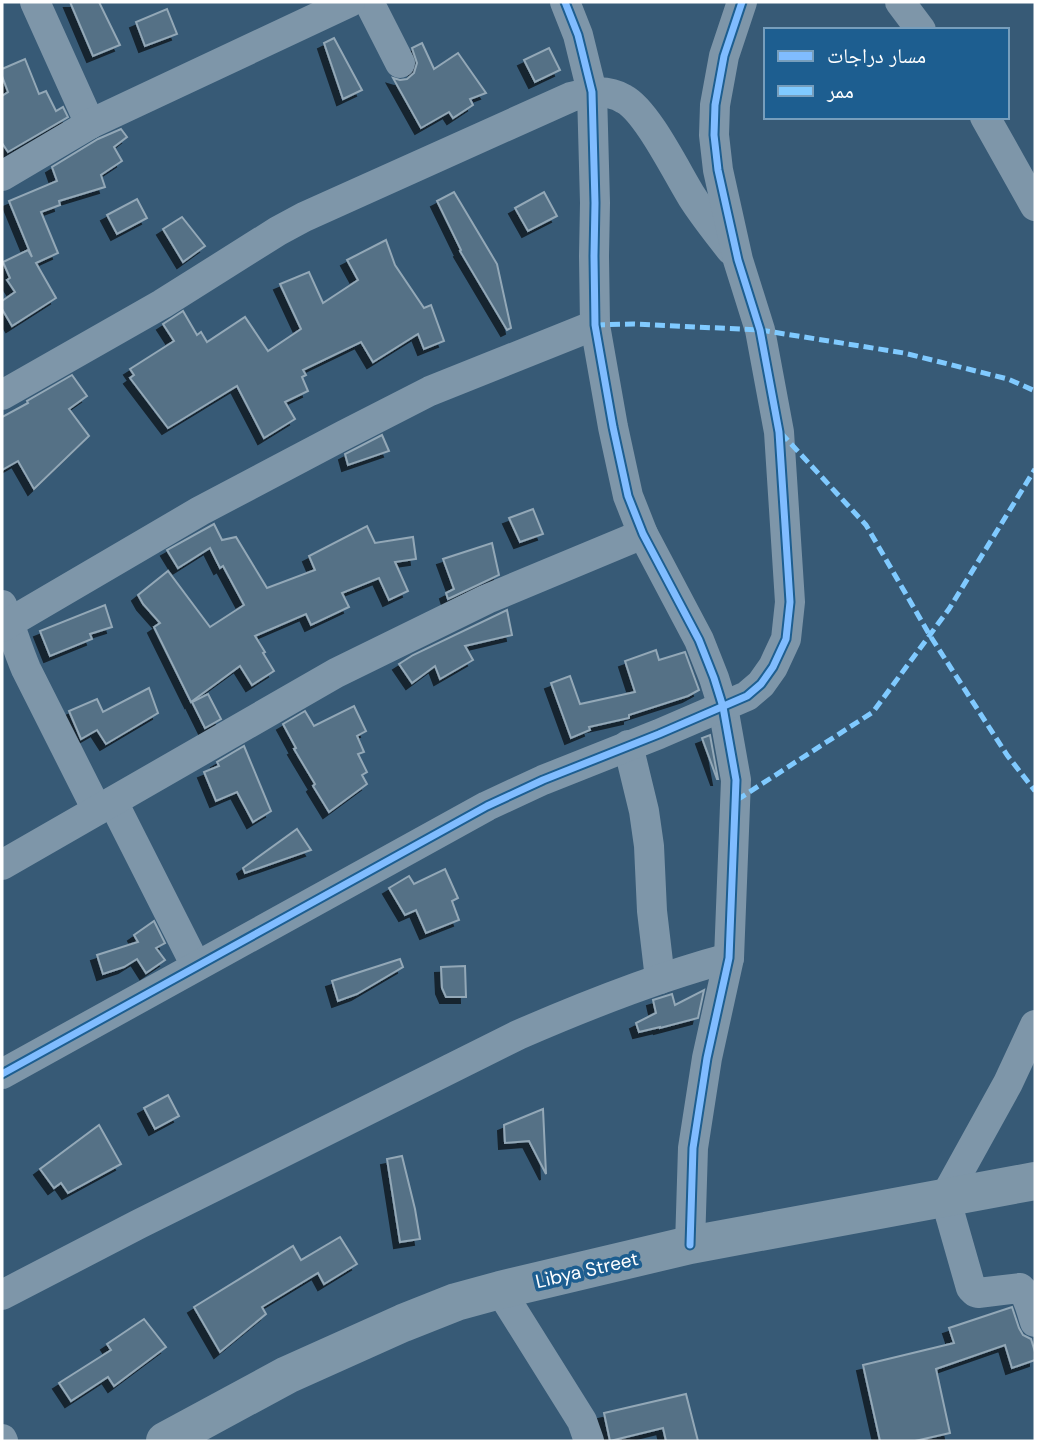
<svg xmlns="http://www.w3.org/2000/svg" width="1037" height="1443" viewBox="0 0 1037 1443" font-family="'DM Sans','Noto Naskh Arabic',sans-serif">
	<style>
		.building { fill: #557186; stroke: #93a8b7; stroke-width: 2; filter: url(#shadow) }
		.lines { fill: none; stroke-linecap: round; stroke-linejoin: round }
		.minor { stroke: #7e96a9; stroke-width: 30 }
		.trunk { stroke: #7e96a8; stroke-width: 38 }
		.quiet { stroke: #80caff; stroke-width: 5; stroke-dasharray: 10 5; stroke-linecap: butt }
		.cycleway-casing { stroke: #1d5e90; stroke-width: 11 }
		.cycleway { stroke: #80bcff; stroke-width: 7 }
		.labels { text-anchor: middle; dominant-baseline: central; stroke-width: 7; stroke-linejoin: round; paint-order: stroke }
		.street-label { font-size: 19px; fill: #fff; stroke: #1d5e90 }
	</style>
	<defs>
		<filter id="shadow"><feDropShadow dx="-6" dy="6" stdDeviation="0" flood-color="#0009"/></filter>
	</defs>
	<rect width="100%" height="100%" fill="#375a76"/>
	<g class="building">
		<polygon points="70,2 99,2 120,45 93,56"/>
		<polygon points="167,9 177,34 145,46 136,22"/>
		<polygon points="334,38 362,90 343,99 324,43"/>
		<polygon points="422,43 434,69 458,53 486,93 470,99 473,105 453,118 449,112 421,128 393,78 400,80 407,79 414,73 417,63 412,48"/>
		<polygon points="549,48 560,70 535,82 524,60"/>
		<polygon points="25,59 39,94 46,91 56,111 63,107 68,117 8,152 2,143 2,96 8,92 2,76 2,69"/>
		<polygon points="121,129 127,137 114,147 122,161 101,175 105,187 59,201 60,205 41,212 58,253 36,263 56,298 12,326 2,309 2,301 15,292 7,280 10,278 3,262 28,250 32,257 9,201 57,181 52,167 98,139"/>
		<polygon points="454,192 497,264 511,328 507,330 460,251 461,250 437,201"/>
		<polygon points="544,192 557,216 528,231 515,208"/>
		<polygon points="137,199 147,218 117,234 107,215"/>
		<polygon points="182,217 205,246 183,262 163,229"/>
		<polygon points="386,240 395,265 424,308 431,305 444,341 424,349 418,334 373,362 361,342 303,370 306,375 302,377 308,391 285,402 295,419 264,438 237,386 168,428 130,378 134,375 130,369 174,341 163,324 183,311 197,335 201,332 207,342 245,317 268,351 301,329 280,284 309,272 323,303 358,280 347,260"/>
		<polygon points="72,375 87,396 69,409 89,436 34,489 18,461 2,470 2,417 28,403 27,401"/>
		<polygon points="382,435 389,451 348,465 345,454"/>
		<polygon points="533,509 543,534 520,542 509,518"/>
		<polygon points="214,524 222,540 236,537 267,588 315,570 309,556 367,526 375,543 413,537 416,559 395,562 408,591 389,600 379,578 342,593 349,607 311,625 306,614 255,636 265,652 263,653 274,671 252,685 240,666 191,702 154,627 160,623 143,604 138,595 168,571 210,627 244,605 223,566 220,568 210,548 178,568 167,550"/>
		<polygon points="492,543 499,575 448,599 446,593 454,589 443,559"/>
		<polygon points="105,605 112,627 90,634 92,639 50,656 40,631"/>
		<polygon points="507,610 512,635 465,646 473,660 440,679 435,666 412,683 399,664 413,655"/>
		<polygon points="656,650 659,660 685,652 699,690 688,696 629,715 629,718 589,727 590,730 571,738 551,683 570,676 580,704 635,692 625,661"/>
		<polygon points="149,688 158,713 106,744 97,730 81,739 69,711 97,699 103,712"/>
		<polygon points="208,694 221,719 205,728 192,702"/>
		<polygon points="354,706 366,731 357,736 364,752 358,754 367,772 362,775 367,784 329,812 313,786 315,784 294,749 296,748 283,724 305,711 314,726"/>
		<polygon points="710,735 718,779 717,779 702,738"/>
		<polygon points="244,746 271,811 253,822 237,792 216,801 204,772 219,766 217,762"/>
		<polygon points="297,829 311,850 245,873 243,868"/>
		<polygon points="445,869 458,898 452,901 459,920 426,933 416,910 405,915 389,888 409,876 414,884"/>
		<polygon points="154,921 165,943 156,948 165,960 146,973 137,959 124,967 103,974 97,955 138,942 134,935"/>
		<polygon points="400,959 403,967 357,994 338,1001 332,981"/>
		<polygon points="465,966 466,997 446,997 442,988 441,967"/>
		<polygon points="704,990 698,1018 660,1028 660,1027 639,1032 636,1023 656,1013 653,1000 672,994 675,1005"/>
		<polygon points="168,1095 179,1116 155,1129 144,1108"/>
		<polygon points="543,1109 546,1174 529,1141 505,1143 504,1125"/>
		<polygon points="99,1125 121,1164 68,1193 61,1183 54,1188 40,1169"/>
		<polygon points="402,1156 415,1209 420,1239 400,1242 387,1159"/>
		<polygon points="340,1237 357,1264 324,1284 318,1273 262,1307 266,1314 220,1352 194,1307 293,1246 301,1260"/>
		<polygon points="1012,1307 1019,1328 1023,1335 1031,1339 1035,1352 1035,1360 1012,1368 1005,1345 936,1369 950,1433 915,1441 880,1441 863,1365 954,1343 949,1328"/>
		<polygon points="144,1319 166,1347 114,1386 108,1377 71,1401 59,1383 111,1350 107,1344"/>
		<polygon points="686,1394 698,1441 666,1441 663,1428 610,1441 604,1413"/>
	</g>
	<g class="lines">
		<g class="minor">
			<polyline points="35,2 90,124"/>
			<polyline points="369,2 400,63"/>
			<polyline points="565,2 578,35 592,92 595,203 594,256 595,325 613,427 628,496 643,534 699,640 714,678 723,707 736,780 729,958 707,1058 693,1148 690,1245"/>
			<polyline points="900,2 921,30"/>
			<polyline points="985,117 1035,206"/>
			<polyline points="2,176 90,124 350,2"/>
			<path d="M 2,395 L 162,304 L 278,231 L 304,217 L 571,97 C 589,92 607,89 624,99 C 647,111 677,173 692,197 C 704,216 718,233 731,250"/>
			<path d="M 2,605 C 11,626 17,648 26,669 L 97,810"/>
			<polyline points="2,627 200,511 344,435 430,391 595,325"/>
			<polyline points="628,745 644,811 649,846 652,911 660,979"/>
			<polyline points="113,802 196,966"/>
			<polyline points="2,865 336,673 487,599 643,534"/>
			<path d="M 1035,1025 L 1008,1083 L 945,1197 L 971,1288 L 975,1292 L 978,1293 L 1020,1288 C 1029,1296 1031,1311 1035,1322"/>
			<polyline points="2,1074 487,806 543,780 659,734 747,696 761,684 773,667 786,639 790,602 779,432 760,330 738,260 718,170 714,135 715,105 724,56 742,2"/>
			<polyline points="500,1290 582,1421 589,1441"/>
			<path d="M 2,1295 L 139,1224 L 518,1035 C 587,1005 657,977 729,958"/>
			<polyline points="2,1439 3,1441"/>
		</g>
		<polyline class="trunk" points="165,1441 287,1375 403,1323 456,1302 500,1290 690,1245 1035,1181"/>
		<g class="quiet">
			<polyline points="595,325 633,324 760,330 904,353 1008,379 1035,391"/>
			<polyline points="781,433 866,525 929,634 1007,755 1035,791"/>
			<polyline points="737,800 873,712 949,609 1035,469"/>
		</g>
		<defs>
			<g id="cycleway">
				<polyline points="565,2 578,35 592,92 595,203 594,256 595,325 613,427 628,496 643,534 699,640 714,678 723,707 736,780 729,958 707,1058 693,1148 690,1245"/>
				<polyline points="2,1074 487,806 543,780 659,734 747,696 761,684 773,667 786,639 790,602 779,432 760,330 738,260 718,170 714,135 715,105 724,56 742,2"/>
			</g>
		</defs>
		<use href="#cycleway" class="cycleway-casing"/>
		<use href="#cycleway" class="cycleway"/>
	</g>
	<g class="labels">
		<g class="street-label">
			<text transform="translate(587 1270) rotate(-13)">Libya Street</text>
		</g>
	</g>
	<rect width="1037" height="1443" fill="none" stroke="#ffffff" stroke-width="7"/>
	<rect x="764" y="28" width="245" height="91" fill="#1d5e90" stroke="#779ebc" stroke-width="2"/>
	<rect x="778" y="51" width="35" height="10" fill="#80bcff" stroke="#779ebc" stroke-width="2"/>
	<text x="827" y="63" font-size="21" fill="#ffffff">مسار دراجات</text>
	<rect x="778" y="86" width="35" height="10" fill="#80caff" stroke="#779ebc" stroke-width="2"/>
	<text x="827" y="98" font-size="21" fill="#ffffff">ممر</text>
</svg>
